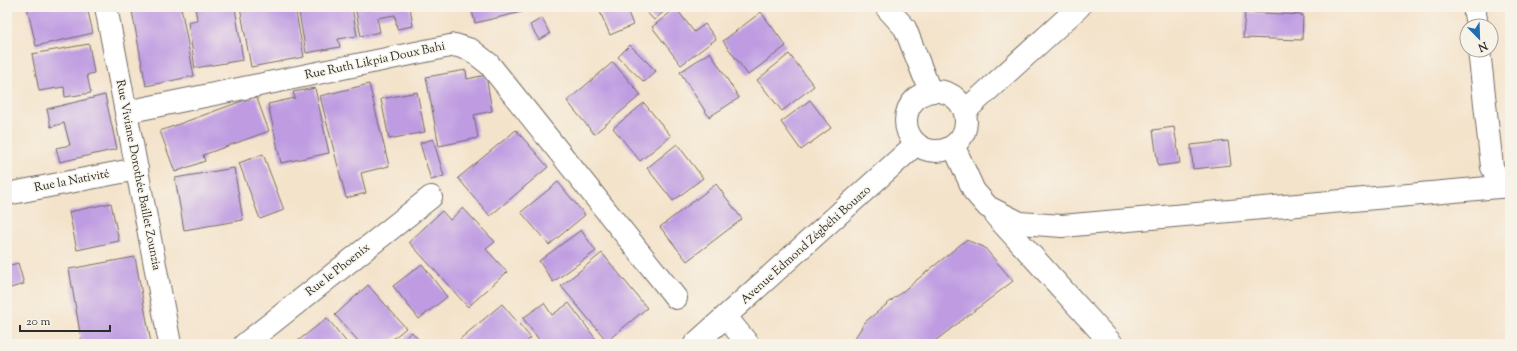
<svg xmlns="http://www.w3.org/2000/svg" width="1517" height="351" viewBox="0 0 1517 351" font-family="'Sorts Mill Goudy',serif">
	<style>
		.building { fill: #bf9ce2 }
		.lines { fill: none; stroke-linecap: round; stroke-linejoin: round }
		.minor-casing { stroke: #716b63; stroke-width: 24 }
		.minor { stroke: #fff; stroke-width: 22 }
		.labels { text-anchor: middle; dominant-baseline: central; stroke-width: 3; stroke-linejoin: round; paint-order: stroke }
		.street-label { font-size: 12px; fill: #2b2b2b; stroke: #f7f3e8 }
	</style>
	<rect width="100%" height="100%" fill="#f7f3e8"/>
	<filter id="ink" filterUnits="userSpaceOnUse"><feTurbulence type="fractalNoise" baseFrequency=".025" numOctaves="2"/><feDisplacementMap in="SourceGraphic" scale="8" xChannelSelector="R" yChannelSelector="G"/><feConvolveMatrix kernelMatrix="1 2 1 2 8 2 1 2 1" color-interpolation-filters="sRGB"/></filter>
	<filter id="wash" filterUnits="userSpaceOnUse"><feTurbulence type="fractalNoise" baseFrequency=".012" numOctaves="4" result="noise"/><feDisplacementMap in="SourceGraphic" scale="16" xChannelSelector="R" yChannelSelector="G"/><feGaussianBlur stdDeviation="0.9" result="paint"/><feColorMatrix in="noise" values="0 0 0 0 0 0 0 0 0 0 0 0 0 0 0 0 0 1.4 0 .05"/><feComposite in="paint" operator="in"/></filter>
	<g filter="url(#wash)">
		<rect width="100%" height="100%" fill="#f4e3cb"/>
		<g id="blocks">
			<g class="building">
				<polygon points="27,7 87,7 93,33 36,46"/>
				<polygon points="152,7 181,7 194,76 146,86 132,11"/>
				<polygon points="195,7 235,7 243,60 195,68 188,22 197,20"/>
				<polygon points="240,7 295,7 304,57 251,67"/>
				<polygon points="298,7 352,7 357,36 338,39 340,47 306,53"/>
				<polygon points="355,7 410,7 413,26 397,29 395,15 377,18 380,32 361,36"/>
				<polygon points="471,7 525,7 526,11 475,23"/>
				<polygon points="598,7 626,7 633,25 610,35"/>
				<polygon points="642,7 665,7 667,9 654,20"/>
				<polygon points="676,8 694,32 705,24 716,39 681,65 652,27"/>
				<polygon points="761,12 786,46 748,75 723,41"/>
				<polygon points="1245,12 1303,15 1302,40 1243,38"/>
				<polygon points="542,18 550,34 539,40 530,25"/>
				<polygon points="89,44 94,73 87,75 91,93 65,97 64,87 39,91 32,54"/>
				<polygon points="630,45 656,71 644,82 618,57"/>
				<polygon points="710,52 739,98 709,117 680,72"/>
				<polygon points="789,54 814,86 782,111 757,80"/>
				<polygon points="613,62 641,95 594,134 567,101"/>
				<polygon points="466,70 467,79 486,75 492,111 474,115 478,138 439,146 426,77"/>
				<polygon points="369,84 389,166 361,173 366,193 346,198 320,96"/>
				<polygon points="315,88 329,153 281,163 268,104 295,98 293,92"/>
				<polygon points="417,92 425,132 389,139 381,99"/>
				<polygon points="105,95 117,149 60,162 56,148 70,145 64,123 51,127 47,109"/>
				<polygon points="256,96 269,131 203,155 205,161 175,172 160,131"/>
				<polygon points="810,100 831,128 801,150 781,122"/>
				<polygon points="644,103 671,136 640,161 613,128"/>
				<polygon points="1174,127 1180,163 1158,166 1153,130"/>
				<polygon points="516,130 548,167 490,216 458,178"/>
				<polygon points="433,139 444,176 431,180 420,143"/>
				<polygon points="1228,141 1231,165 1193,169 1191,145"/>
				<polygon points="677,144 703,178 673,201 647,168"/>
				<polygon points="263,154 284,210 260,219 239,163"/>
				<polygon points="234,168 243,220 184,230 175,178"/>
				<polygon points="558,182 585,215 549,245 521,212"/>
				<polygon points="716,184 742,219 687,261 660,227"/>
				<polygon points="111,203 119,241 77,250 69,212"/>
				<polygon points="463,208 495,242 486,249 507,272 468,307 409,242 442,211 450,220"/>
				<polygon points="581,230 596,251 553,282 539,261"/>
				<polygon points="966,240 984,247 1013,281 931,344 851,344 865,322"/>
				<polygon points="602,253 647,308 607,341 561,286"/>
				<polygon points="135,257 151,343 82,344 69,269"/>
				<polygon points="18,263 24,284 7,289 7,266"/>
				<polygon points="422,264 447,297 419,319 393,286"/>
				<polygon points="368,285 406,328 387,344 361,344 335,315"/>
				<polygon points="544,303 552,315 569,303 598,342 595,344 542,344 523,318"/>
				<polygon points="502,304 531,338 524,344 464,344 460,339"/>
				<polygon points="327,318 348,344 294,344"/>
				<polygon points="412,332 422,344 397,344"/>
			</g>
		</g>
	</g>
	<g filter="url(#ink)">
		<use href="#blocks" fill-opacity="0" stroke="#716b63" stroke-width="1"/>
		<g class="lines">
			<defs>
				<g id="minor">
					<polyline points="106,7 170,344"/>
					<polyline points="886,7 905,28 930,91"/>
					<polyline points="1474,7 1477,26"/>
					<polyline points="1479,50 1492,167 1498,179 1506,186"/>
					<circle cx="936" cy="121" r="30"/>
					<polyline points="965,111 1079,7"/>
					<polyline points="126,112 455,45 471,50 489,64 676,298"/>
					<polyline points="954,147 974,191 988,207 1020,223 1062,226 1510,186"/>
					<polyline points="7,194 137,169"/>
					<polyline points="996,216 1112,344"/>
					<polyline points="726,317 748,344"/>
					<polyline points="245,344 431,197"/>
					<polyline points="695,344 916,144"/>
				</g>
			</defs>
			<use href="#minor" class="minor-casing"/>
			<use href="#minor" class="minor"/>
		</g>
	</g>
	<g class="labels">
		<g class="street-label">
			<text transform="translate(375 61) rotate(-12)">Rue Ruth Likpia Doux Bahi</text>
			<text transform="translate(138 175) rotate(79)">Rue Viviane Dorothée Baillet Zounzia</text>
			<text transform="translate(72 181) rotate(-11)">Rue la Nativité</text>
			<text transform="translate(806 245) rotate(-42)">Avenue Edmond Zégbéhi Bouazo</text>
			<text transform="translate(338 270) rotate(-38)">Rue le Phoenix</text>
		</g>
	</g>
	<rect width="1517" height="351" fill="none" stroke="#f7f3e8" stroke-width="24"/>
	<g transform="translate(1479 38) rotate(157)"><circle r="19" fill="#f7f3e8" stroke="#a5a39c"/>
	<path d="M0-3L7 15L0 10L-7 15Z" fill="#1f6fb2"/>
	<text y="-6" font-size="11" font-weight="bold" text-anchor="middle" fill="#2b2b2b">N</text>
	</g>
	<path d="M20 325v6h90v-6" fill="none" stroke="#2b2b2b" stroke-width="2"/>
	<text x="26" y="325" font-size="12" fill="#2b2b2b" stroke="#f7f3e8" stroke-width="3" paint-order="stroke">20 m</text>
</svg>
